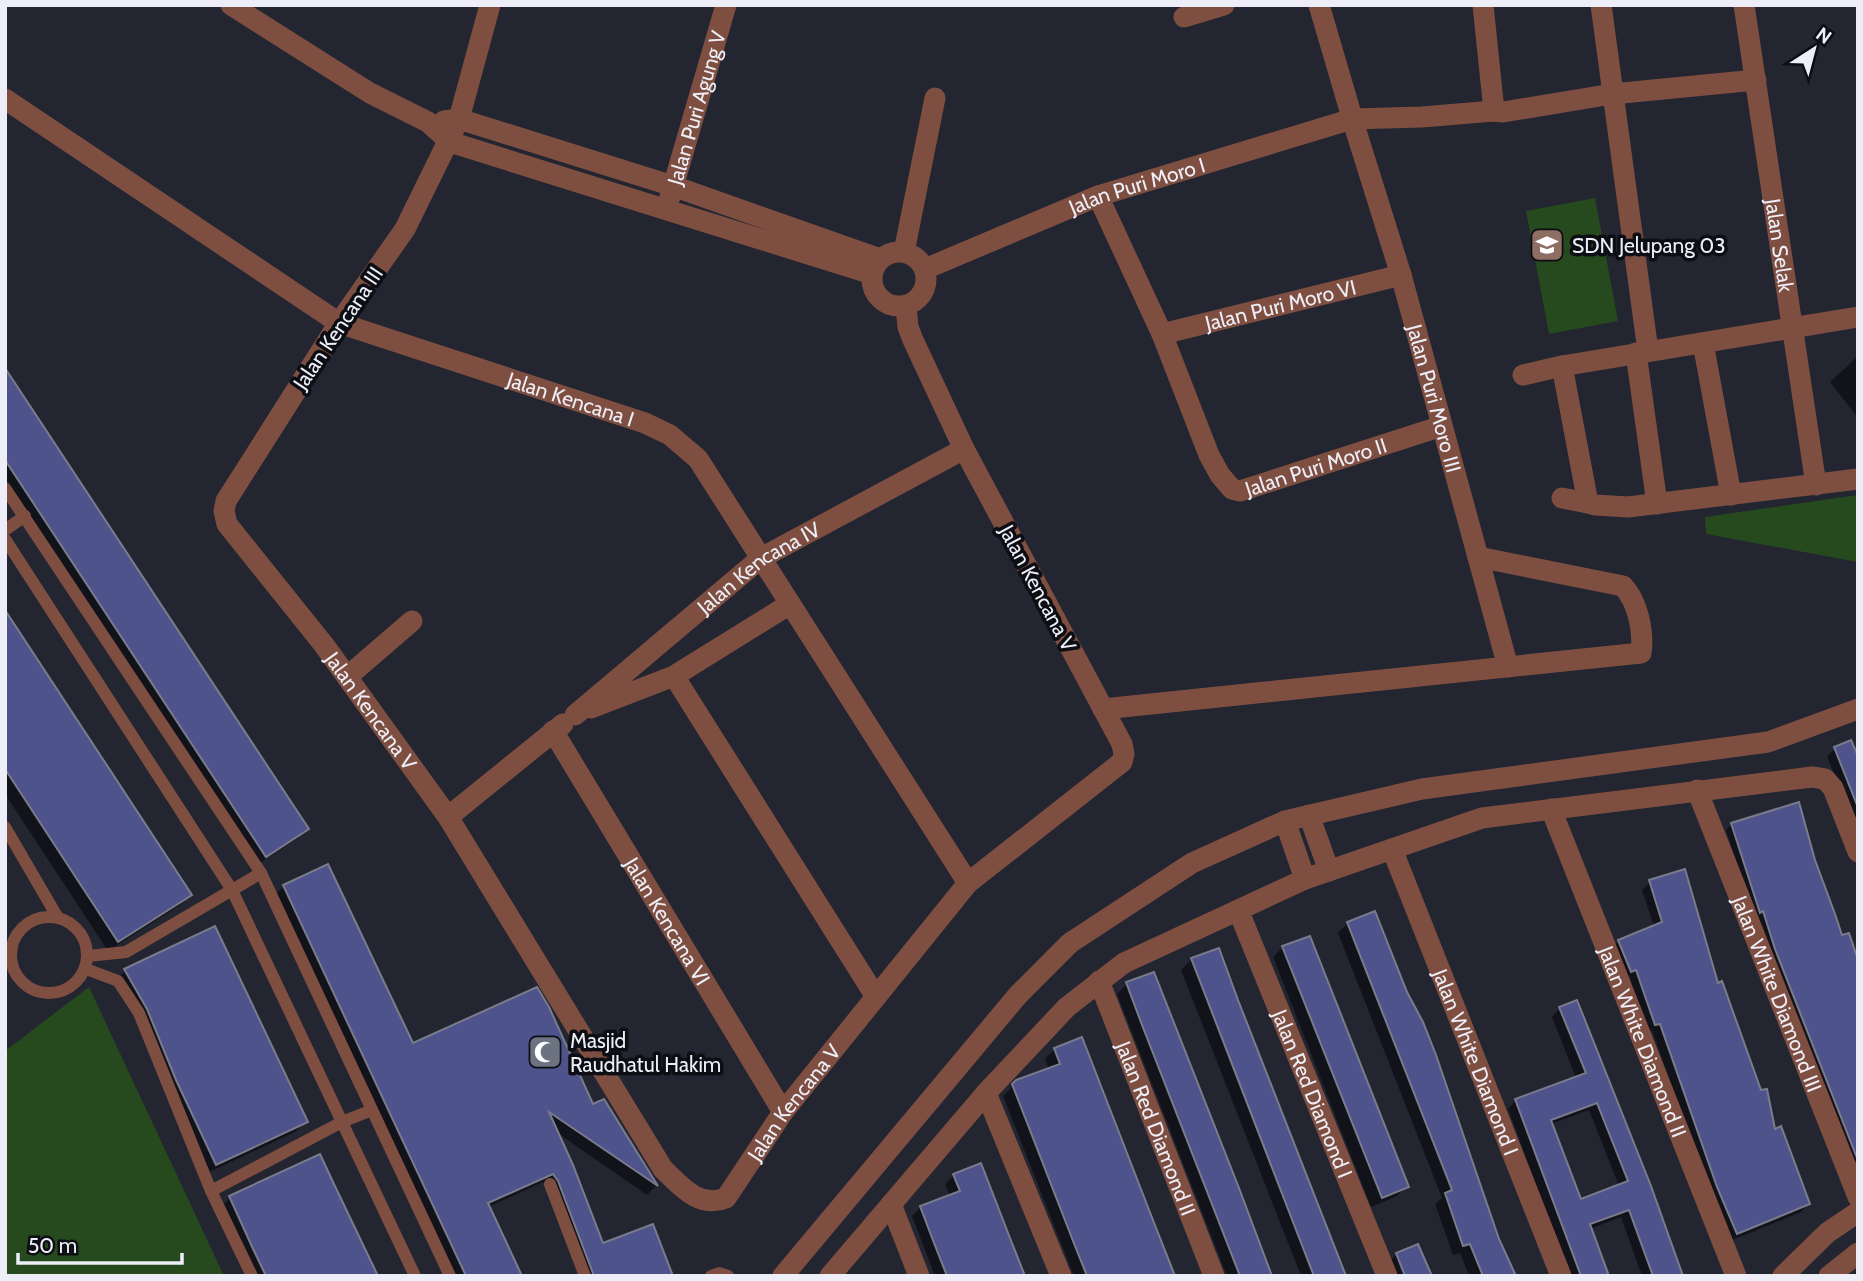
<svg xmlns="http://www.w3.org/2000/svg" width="1863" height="1281" viewBox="0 0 1863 1281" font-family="Cabin,sans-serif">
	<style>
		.green { fill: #264a1d }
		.shadow { fill: #0007; fill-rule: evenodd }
		.building { fill: #4e538c; stroke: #7a7c8c; stroke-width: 2; fill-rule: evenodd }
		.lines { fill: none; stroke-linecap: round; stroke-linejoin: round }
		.lane { stroke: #7e4f41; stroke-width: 12 }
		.street { stroke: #7e4f41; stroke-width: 21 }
		.labels { text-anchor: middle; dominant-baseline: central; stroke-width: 7; stroke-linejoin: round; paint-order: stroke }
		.street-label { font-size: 21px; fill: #edeef7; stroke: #0d0e14 }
		.poi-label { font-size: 21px; fill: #edeef7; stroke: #0d0e14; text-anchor: start }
	</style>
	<rect width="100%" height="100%" fill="#232531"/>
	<g class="green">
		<polygon points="1595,198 1618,321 1549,334 1526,211"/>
		<polygon points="1858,495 1858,562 1706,534 1705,517"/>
		<polygon points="89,987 224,1276 5,1276 5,1051"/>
	</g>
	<g class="shadow">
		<polygon points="1858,356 1858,418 1830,382"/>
		<polygon points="5,368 307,829 297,839 255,866 5,485"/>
		<polygon points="5,613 190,895 180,905 108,951 5,794"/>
		<polygon points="1835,749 1858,761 1858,834 1827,756"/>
		<polygon points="1732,824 1814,860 1841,937 1858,969 1858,1181 1754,917 1726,830"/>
		<polygon points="327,866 412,1045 592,1106 603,1102 656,1186 647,1195 556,1132 602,1246 668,1276 581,1276 549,1191 543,1182 488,1207 520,1276 453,1276 274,896 284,886"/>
		<polygon points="1650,882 1717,985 1773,1131 1808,1204 1801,1212 1730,1241 1710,1195 1652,1030 1647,1032 1629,976 1623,978 1611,949 1619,941 1654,927 1642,890"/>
		<polygon points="1374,913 1434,1056 1497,1240 1513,1276 1469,1276 1460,1253 1453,1255 1435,1204 1442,1198 1338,933 1348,923"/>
		<polygon points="1283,947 1407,1186 1397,1196 1371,1207 1273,957"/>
		<polygon points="1218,950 1345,1276 1301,1276 1181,970 1191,960"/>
		<polygon points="125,971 305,1122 295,1132 205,1174 137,1020 115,981"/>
		<polygon points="1127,984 1271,1276 1227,1276 1117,994"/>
		<path d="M 1560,1008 L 1681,1276 L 1642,1276 L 1621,1217 L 1590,1229 L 1607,1276 L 1570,1276 L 1508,1109 L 1516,1100 L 1576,1078 L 1552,1017 ZM 1589,1110 L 1619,1186 L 1580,1201 L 1551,1124 Z"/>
		<polygon points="1055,1049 1173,1276 1074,1276 1003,1096 1017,1082 1049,1070 1045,1059"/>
		<polygon points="954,1175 1023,1276 935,1276 912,1216 921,1207 950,1196 945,1184"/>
		<polygon points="230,1198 376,1276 252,1276 220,1208"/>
		<polygon points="1397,1254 1430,1276 1393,1276 1388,1263"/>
	</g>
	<g class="building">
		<polygon points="5,368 309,829 266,857 5,460"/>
		<polygon points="5,610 192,895 118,942 5,769"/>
		<polygon points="1851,740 1858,756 1857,805 1834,747"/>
		<polygon points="1799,802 1815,860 1835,914 1842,935 1849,933 1858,960 1857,1158 1775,949 1763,911 1760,913 1731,823"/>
		<polygon points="328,864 413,1043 537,987 549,1007 593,1104 604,1099 658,1186 549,1112 573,1165 603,1243 653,1224 673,1276 594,1276 558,1181 553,1174 488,1203 522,1276 466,1276 283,885"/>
		<polygon points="1685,869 1718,983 1722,981 1761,1090 1767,1089 1775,1129 1781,1126 1810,1204 1737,1234 1717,1187 1660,1024 1655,1025 1636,970 1631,972 1618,940 1662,922 1649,880"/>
		<polygon points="1375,911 1407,992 1423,1022 1436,1055 1499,1239 1516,1276 1483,1276 1470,1244 1463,1246 1445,1193 1452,1190 1347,922"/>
		<polygon points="215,926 308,1122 216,1165 176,1080 147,1009 124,969"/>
		<polygon points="1310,936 1409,1187 1382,1198 1282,946"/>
		<polygon points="1219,948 1238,1000 1346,1276 1314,1276 1305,1253 1191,958"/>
		<polygon points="1154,972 1239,1188 1272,1276 1240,1276 1142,1025 1126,982"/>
		<path d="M 1577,1000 L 1651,1186 L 1683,1276 L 1653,1276 L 1629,1210 L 1590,1224 L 1609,1276 L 1581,1276 L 1515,1099 L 1586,1073 L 1559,1007 ZM 1597,1103 L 1628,1181 L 1581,1199 L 1551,1120 Z"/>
		<polygon points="1082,1037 1151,1215 1175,1276 1087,1276 1075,1246 1012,1084 1016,1080 1060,1064 1054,1048"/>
		<polygon points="320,1154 333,1182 378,1276 266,1276 254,1251 229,1196"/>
		<polygon points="981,1163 1010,1238 1025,1276 947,1276 934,1243 920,1206 960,1191 953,1174"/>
		<polygon points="1418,1244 1432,1276 1405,1276 1396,1253"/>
	</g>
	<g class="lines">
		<g class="lane">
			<polyline points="5,488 261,873 450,1276"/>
			<polyline points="5,530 25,516"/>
			<polyline points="5,539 232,890 415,1276"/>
			<polyline points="5,827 58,918"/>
			<circle cx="49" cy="955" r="38"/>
			<polyline points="88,956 126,952 261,873"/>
			<polyline points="86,969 118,981 139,1013 211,1191 252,1276"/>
			<polyline points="550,1184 585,1276"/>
			<polyline points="211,1191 342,1122 372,1110"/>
			<polyline points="711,1276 719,1273 728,1276"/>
		</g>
		<g class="street">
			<polyline points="231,5 370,93 428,122 450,142 872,274"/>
			<path id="s1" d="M 490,5 L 459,119 L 405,229 L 339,323 L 226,501 L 224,511 L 227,524 L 324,645 L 448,817 L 663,1169 C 681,1186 699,1209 726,1198 L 783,1112 L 968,883 L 1122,762 L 1124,754 L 1122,744 L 964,449 L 913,340 L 908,327 L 906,306"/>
			<path id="s2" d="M 1319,5 L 1356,131 L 1401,275 L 1508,667"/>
			<polyline points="1483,5 1494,111 1503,112 1612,94 1756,80"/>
			<polyline points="1601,5 1648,351"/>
			<path id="s3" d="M 1744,5 L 1816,485"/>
			<polyline points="1184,17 1224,5"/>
			<path id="s4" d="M 5,99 L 339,323 L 645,423 L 670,435 L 698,459 L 968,883"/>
			<polyline points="444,121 459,119 673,186 880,259"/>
			<path id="s5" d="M 1098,196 L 1162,334 L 1209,455 L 1220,475 L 1232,489 L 1240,491 L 1442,426"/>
			<path id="s6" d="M 670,197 L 726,5"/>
			<circle cx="899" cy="279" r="27"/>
			<polyline points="904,252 935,98"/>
			<path id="s7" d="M 925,269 L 1098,196 L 1352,119 L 1422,117 L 1494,111"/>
			<path id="s8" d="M 1162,334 L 1401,275"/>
			<polyline points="1703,343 1731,495"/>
			<polyline points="1636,353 1657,504"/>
			<polyline points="1562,366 1588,503 1595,505 1628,507 1858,479"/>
			<polyline points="1523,375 1562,366 1858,317"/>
			<polyline points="1562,498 1588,503"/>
			<polyline points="674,676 876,997"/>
			<polyline points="347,677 412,621"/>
			<polyline points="591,708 674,676 790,604"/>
			<path d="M 1103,709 L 1641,653 C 1644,632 1638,602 1623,586 L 1478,557"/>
			<path id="s9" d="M 575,715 L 761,558 L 964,449"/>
			<path id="s10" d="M 553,731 L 783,1112"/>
			<path id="s11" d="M 1697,790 L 1858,1197"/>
			<path id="s12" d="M 1551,809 L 1736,1276"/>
			<polyline points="1309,815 1329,871"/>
			<polyline points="448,817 563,724"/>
			<polyline points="1285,821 1305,879"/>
			<path id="s13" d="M 1392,849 L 1561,1276"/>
			<path id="s14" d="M 1239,912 L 1387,1276"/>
			<path id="s15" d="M 1099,981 L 1214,1276"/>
			<polyline points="986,1093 1061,1276"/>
			<polyline points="891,1204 919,1276"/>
			<polyline points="783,1276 1018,995 1070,943 1192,863 1285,821 1422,789 1768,742 1858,709"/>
			<polyline points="830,1276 986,1093 1067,1007 1124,963 1305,879 1482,818 1812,777 1825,779 1833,788 1858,852"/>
			<polyline points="1783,1276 1827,1233 1858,1212"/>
			<polyline points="1829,1276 1858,1253"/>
		</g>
	</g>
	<defs>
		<symbol id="school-square" viewBox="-11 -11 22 22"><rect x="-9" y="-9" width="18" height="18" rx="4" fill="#8d6e63" stroke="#0d0e14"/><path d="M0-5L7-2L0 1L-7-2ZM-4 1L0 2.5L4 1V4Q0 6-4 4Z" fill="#fff"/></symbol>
		<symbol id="mosque-square" viewBox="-11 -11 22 22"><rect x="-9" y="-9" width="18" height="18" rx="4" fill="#6b7280" stroke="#0d0e14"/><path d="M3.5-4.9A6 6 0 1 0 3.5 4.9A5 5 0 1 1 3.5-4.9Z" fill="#fff"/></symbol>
	</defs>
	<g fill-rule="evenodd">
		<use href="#school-square" x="1528" y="226" width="38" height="38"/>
		<use href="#mosque-square" x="526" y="1033" width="38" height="38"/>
	</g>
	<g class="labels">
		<g class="street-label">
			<text stroke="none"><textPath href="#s6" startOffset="93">Jalan Puri Agung V</textPath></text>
			<text stroke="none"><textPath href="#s7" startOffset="228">Jalan Puri Moro I</textPath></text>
			<text stroke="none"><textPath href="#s3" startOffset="243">Jalan Selak</textPath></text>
			<text stroke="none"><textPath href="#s8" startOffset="122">Jalan Puri Moro VI</textPath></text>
			<text transform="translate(338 328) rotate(-56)">Jalan Kencana III</text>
			<text stroke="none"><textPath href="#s2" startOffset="410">Jalan Puri Moro III</textPath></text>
			<text stroke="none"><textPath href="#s4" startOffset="646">Jalan Kencana I</textPath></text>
			<text stroke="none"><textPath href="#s5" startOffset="411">Jalan Puri Moro II</textPath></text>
			<text stroke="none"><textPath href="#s9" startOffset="236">Jalan Kencana IV</textPath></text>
			<text transform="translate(1038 588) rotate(62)">Jalan Kencana V</text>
			<text stroke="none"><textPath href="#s1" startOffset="826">Jalan Kencana V</textPath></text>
			<text stroke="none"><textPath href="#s10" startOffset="222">Jalan Kencana VI</textPath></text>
			<text stroke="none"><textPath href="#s11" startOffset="219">Jalan White Diamond III</textPath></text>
			<text stroke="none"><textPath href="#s12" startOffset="250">Jalan White Diamond II</textPath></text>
			<text stroke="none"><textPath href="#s13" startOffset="229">Jalan White Diamond I</textPath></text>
			<text stroke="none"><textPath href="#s14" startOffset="196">Jalan Red Diamond I</textPath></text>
			<text stroke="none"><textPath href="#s1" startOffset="1561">Jalan Kencana V</textPath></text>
			<text stroke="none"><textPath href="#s15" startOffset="158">Jalan Red Diamond II</textPath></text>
		</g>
		<g class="poi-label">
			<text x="1572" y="245">SDN Jelupang 03</text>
			<text x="570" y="1040">Masjid<tspan x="570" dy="24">Raudhatul Hakim</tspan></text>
		</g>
	</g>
	<rect width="1863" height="1281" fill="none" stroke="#edeef7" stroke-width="14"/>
	<g transform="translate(1814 49) rotate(36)" stroke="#0d0e14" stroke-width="5" paint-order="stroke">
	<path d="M0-5L12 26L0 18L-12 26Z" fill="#edeef7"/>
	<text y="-10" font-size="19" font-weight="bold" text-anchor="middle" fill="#edeef7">N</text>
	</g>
	<path d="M18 1253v10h164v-10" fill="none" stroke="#edeef7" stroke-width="3.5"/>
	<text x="28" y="1253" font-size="21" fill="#edeef7" stroke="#0d0e14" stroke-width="5" paint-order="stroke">50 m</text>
</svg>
